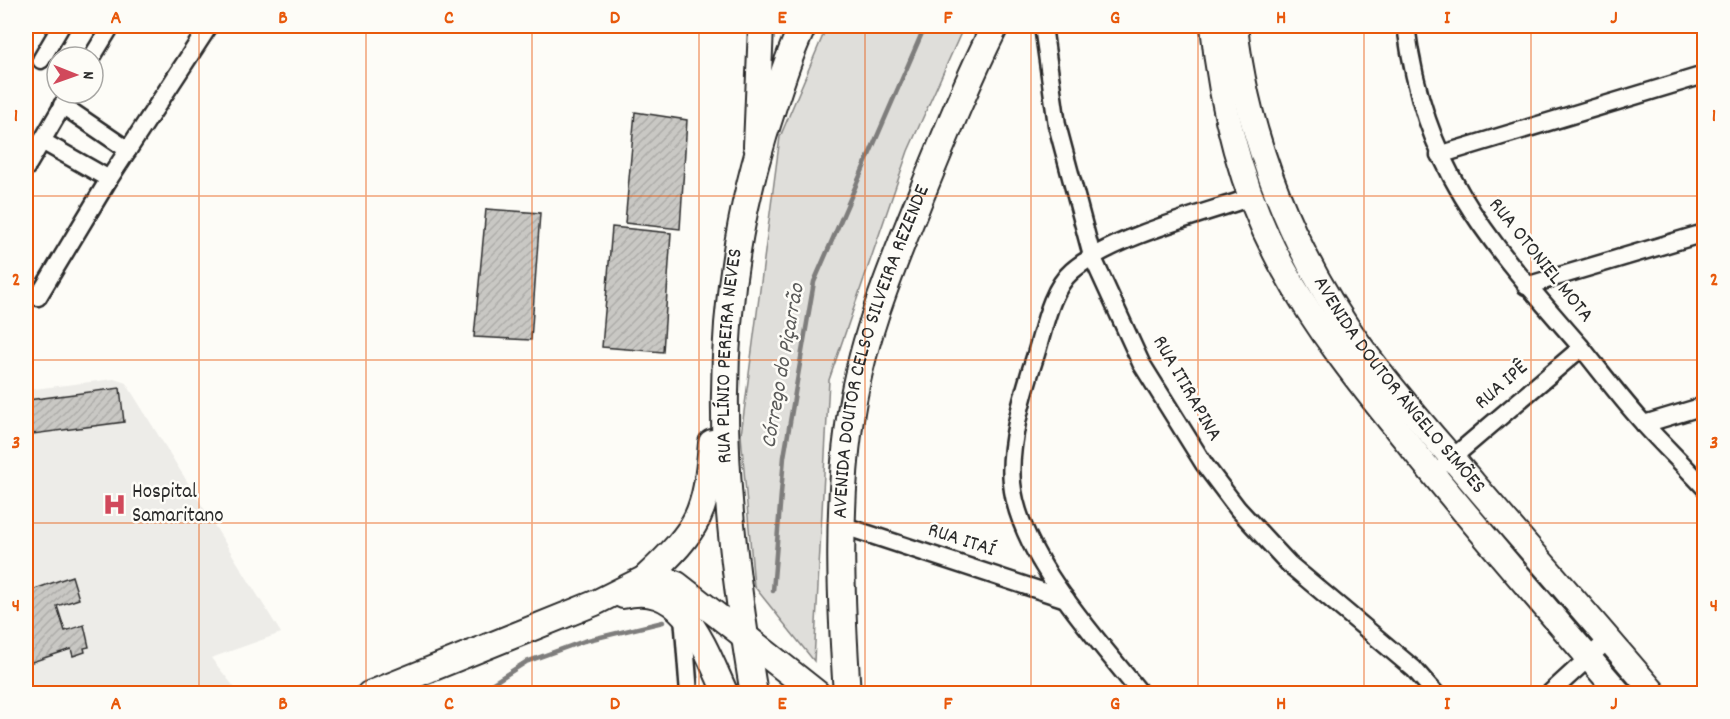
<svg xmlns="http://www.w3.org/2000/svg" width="1730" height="719" viewBox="0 0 1730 719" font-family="Dekko,sans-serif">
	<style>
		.built { fill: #edece8 }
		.green { fill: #dfdeda; stroke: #858482; stroke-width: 1.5 }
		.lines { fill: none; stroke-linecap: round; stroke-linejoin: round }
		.stream { stroke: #7e7d7b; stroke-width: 4.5 }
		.building { fill: url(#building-hatch); stroke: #2b2b2b; stroke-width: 1.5 }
		.minor-casing { stroke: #2b2b2b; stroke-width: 21 }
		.secondary-casing { stroke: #2b2b2b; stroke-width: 28 }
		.primary-casing { stroke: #2b2b2b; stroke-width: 30 }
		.minor { stroke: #fdfcf7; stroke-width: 16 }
		.secondary { stroke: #fdfcf7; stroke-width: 24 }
		.primary { stroke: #fdfcf7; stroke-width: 26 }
		.grid { fill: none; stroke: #e8590c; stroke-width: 1.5; stroke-opacity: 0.55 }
		.labels { text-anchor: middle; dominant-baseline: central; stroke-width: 5; stroke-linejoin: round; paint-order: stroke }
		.street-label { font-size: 21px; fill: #2b2b2b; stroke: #fdfcf7 }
		.poi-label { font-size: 21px; fill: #2b2b2b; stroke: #fdfcf7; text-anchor: start }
		.water-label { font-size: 22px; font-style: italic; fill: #5b5b5a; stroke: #fdfcf7 }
		.neatline { fill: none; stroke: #e8590c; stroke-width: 2 }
		.grid-label { font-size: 20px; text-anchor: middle; font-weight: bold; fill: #e8590c }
	</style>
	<defs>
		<pattern id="building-hatch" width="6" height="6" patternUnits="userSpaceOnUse" patternTransform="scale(1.5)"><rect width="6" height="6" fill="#c9c8c4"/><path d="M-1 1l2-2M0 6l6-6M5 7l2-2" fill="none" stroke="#adaca9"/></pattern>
	</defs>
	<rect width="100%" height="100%" fill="#fdfcf7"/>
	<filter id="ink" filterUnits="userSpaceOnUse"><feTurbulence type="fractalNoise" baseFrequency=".0167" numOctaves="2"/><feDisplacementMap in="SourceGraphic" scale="12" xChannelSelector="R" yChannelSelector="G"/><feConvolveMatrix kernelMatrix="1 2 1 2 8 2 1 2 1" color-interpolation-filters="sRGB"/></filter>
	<g filter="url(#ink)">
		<polygon class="built" points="114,379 126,383 281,633 211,658 239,693 26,693 26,390"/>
		<polygon class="green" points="827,26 964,26 908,151 829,380 814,661 754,586 741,435 780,137"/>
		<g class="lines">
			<g class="stream">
				<polyline points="773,591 784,457 814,282 925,26"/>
				<polyline points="476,694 526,662 584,641 663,622"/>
			</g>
		</g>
		<g class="building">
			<polygon points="635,112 687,120 680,229 625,223"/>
			<polygon points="486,209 540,213 531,340 474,337"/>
			<polygon points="612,227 671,233 663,352 602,347"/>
			<polygon points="120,388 124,422 33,434 28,400"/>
			<polygon points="72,576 79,599 57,606 65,631 84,625 89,647 84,648 85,652 73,656 71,649 26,664 26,592"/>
		</g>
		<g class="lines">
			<defs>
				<g id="minor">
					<polyline points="1043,26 1057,125 1092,256 1141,363 1204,464 1238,509 1289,564 1414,669 1436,694"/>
					<path d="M 1406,26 C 1425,173 1488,240 1581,347 C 1602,373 1622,400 1645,425 C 1664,446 1685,466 1704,487"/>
					<polyline points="92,57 111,26"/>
					<polyline points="41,60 61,26"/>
					<polyline points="62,105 128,150"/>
					<polyline points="42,141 70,93"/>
					<polyline points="1439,155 1704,75"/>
					<polyline points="26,168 42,141 109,179"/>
					<polyline points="1526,286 1704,233"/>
					<polyline points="26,288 38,297 109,179 207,29 200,26"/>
					<polyline points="1644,424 1704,406"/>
					<polyline points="1445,464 1581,348"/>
					<polyline points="841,525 1066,599"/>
					<polyline points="683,616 689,694"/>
					<path d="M 1141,694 C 1096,637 1019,556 1012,483 C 1008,444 1024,390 1036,354 C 1044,328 1051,289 1072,271 C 1110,238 1202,214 1252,197"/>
					<polyline points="1549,694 1609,639"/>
				</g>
				<g id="secondary">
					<path d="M 1213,26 C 1221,107 1242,191 1281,264 C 1317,331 1364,389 1412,448 C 1479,532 1550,613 1620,694"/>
					<path id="s1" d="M 1235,26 C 1247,139 1294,255 1361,347 C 1396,395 1436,439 1474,484 C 1534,554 1595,623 1655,694"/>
					<polyline points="756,146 761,26"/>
					<path d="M 623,596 C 684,580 705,649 726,694"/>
					<polyline points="369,694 595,603 647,577 658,577 677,584 745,637"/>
				</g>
				<g id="primary">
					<path d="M 647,577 C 699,528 706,515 712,443"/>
					<polyline points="745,637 817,694"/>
					<path id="s2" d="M 754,694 C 720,488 704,308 773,106 C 782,79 790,51 803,26"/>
					<path id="s3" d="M 847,694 C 841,605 837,513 849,426 C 859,348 888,276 917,205 C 942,144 966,84 995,26"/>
				</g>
			</defs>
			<use href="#minor" class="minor-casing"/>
			<use href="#secondary" class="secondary-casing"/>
			<use href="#primary" class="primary-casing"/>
			<use href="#minor" class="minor"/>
			<use href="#secondary" class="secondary"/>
			<use href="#primary" class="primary"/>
		</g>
	</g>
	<path class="grid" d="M 199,26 L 199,694M 366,26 L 366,694M 532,26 L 532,694M 699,26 L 699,694M 865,26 L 865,694M 1031,26 L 1031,694M 1198,26 L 1198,694M 1364,26 L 1364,694M 1531,26 L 1531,694M 26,196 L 1704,196M 26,360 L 1704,360M 26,523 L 1704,523"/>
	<defs>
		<symbol id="hospital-bare" viewBox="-9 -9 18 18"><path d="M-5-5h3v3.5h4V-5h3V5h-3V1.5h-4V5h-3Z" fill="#d1495b" stroke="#fdfcf7" stroke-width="2.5" paint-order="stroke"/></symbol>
	</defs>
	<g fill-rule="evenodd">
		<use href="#hospital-bare" x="98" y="488" width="33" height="33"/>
	</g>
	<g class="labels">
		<g class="street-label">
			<text transform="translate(1540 261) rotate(51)">RUA OTONIEL MOTA</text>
			<text stroke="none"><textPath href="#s3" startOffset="348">AVENIDA DOUTOR CELSO SILVEIRA REZENDE</textPath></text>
			<text stroke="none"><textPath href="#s2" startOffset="340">RUA PLÍNIO PEREIRA NEVES</textPath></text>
			<text stroke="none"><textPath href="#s1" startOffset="402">AVENIDA DOUTOR ÂNGELO SIMÕES</textPath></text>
			<text transform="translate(1502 386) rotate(-41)">RUA IPÊ</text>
			<text transform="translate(1186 389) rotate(60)">RUA ITIRAPINA</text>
			<text transform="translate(961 541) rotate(18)">RUA ITAÍ</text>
		</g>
		<g class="poi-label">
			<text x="132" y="493">Hospital<tspan x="132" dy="24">Samaritano</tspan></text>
		</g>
		<g class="water-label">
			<text transform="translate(784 366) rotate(-80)">Córrego do Piçarrão</text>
		</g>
	</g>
	<rect width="1730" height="719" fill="none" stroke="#fdfcf7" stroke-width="66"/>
	<g transform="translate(75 75) rotate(91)"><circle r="28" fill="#fdfcf7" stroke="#a9a8a5" stroke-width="1.5"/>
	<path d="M0-4.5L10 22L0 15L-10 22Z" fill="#d1495b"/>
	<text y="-9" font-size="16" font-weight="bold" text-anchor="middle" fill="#2b2b2b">N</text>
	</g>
	<rect x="33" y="33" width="1664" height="653" class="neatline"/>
	<g class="grid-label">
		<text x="116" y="23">A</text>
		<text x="283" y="23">B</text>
		<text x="449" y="23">C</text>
		<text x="615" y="23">D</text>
		<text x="782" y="23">E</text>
		<text x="948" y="23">F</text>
		<text x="1115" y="23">G</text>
		<text x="1281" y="23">H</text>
		<text x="1447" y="23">I</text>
		<text x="1614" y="23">J</text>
		<text x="16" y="121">1</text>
		<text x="1714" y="121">1</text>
		<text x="16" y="285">2</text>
		<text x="1714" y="285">2</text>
		<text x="16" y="448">3</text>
		<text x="1714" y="448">3</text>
		<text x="16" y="611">4</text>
		<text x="1714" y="611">4</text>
		<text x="116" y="709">A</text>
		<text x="283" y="709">B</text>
		<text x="449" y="709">C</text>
		<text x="615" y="709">D</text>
		<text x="782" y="709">E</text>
		<text x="948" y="709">F</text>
		<text x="1115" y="709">G</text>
		<text x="1281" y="709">H</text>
		<text x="1447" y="709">I</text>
		<text x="1614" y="709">J</text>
	</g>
</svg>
